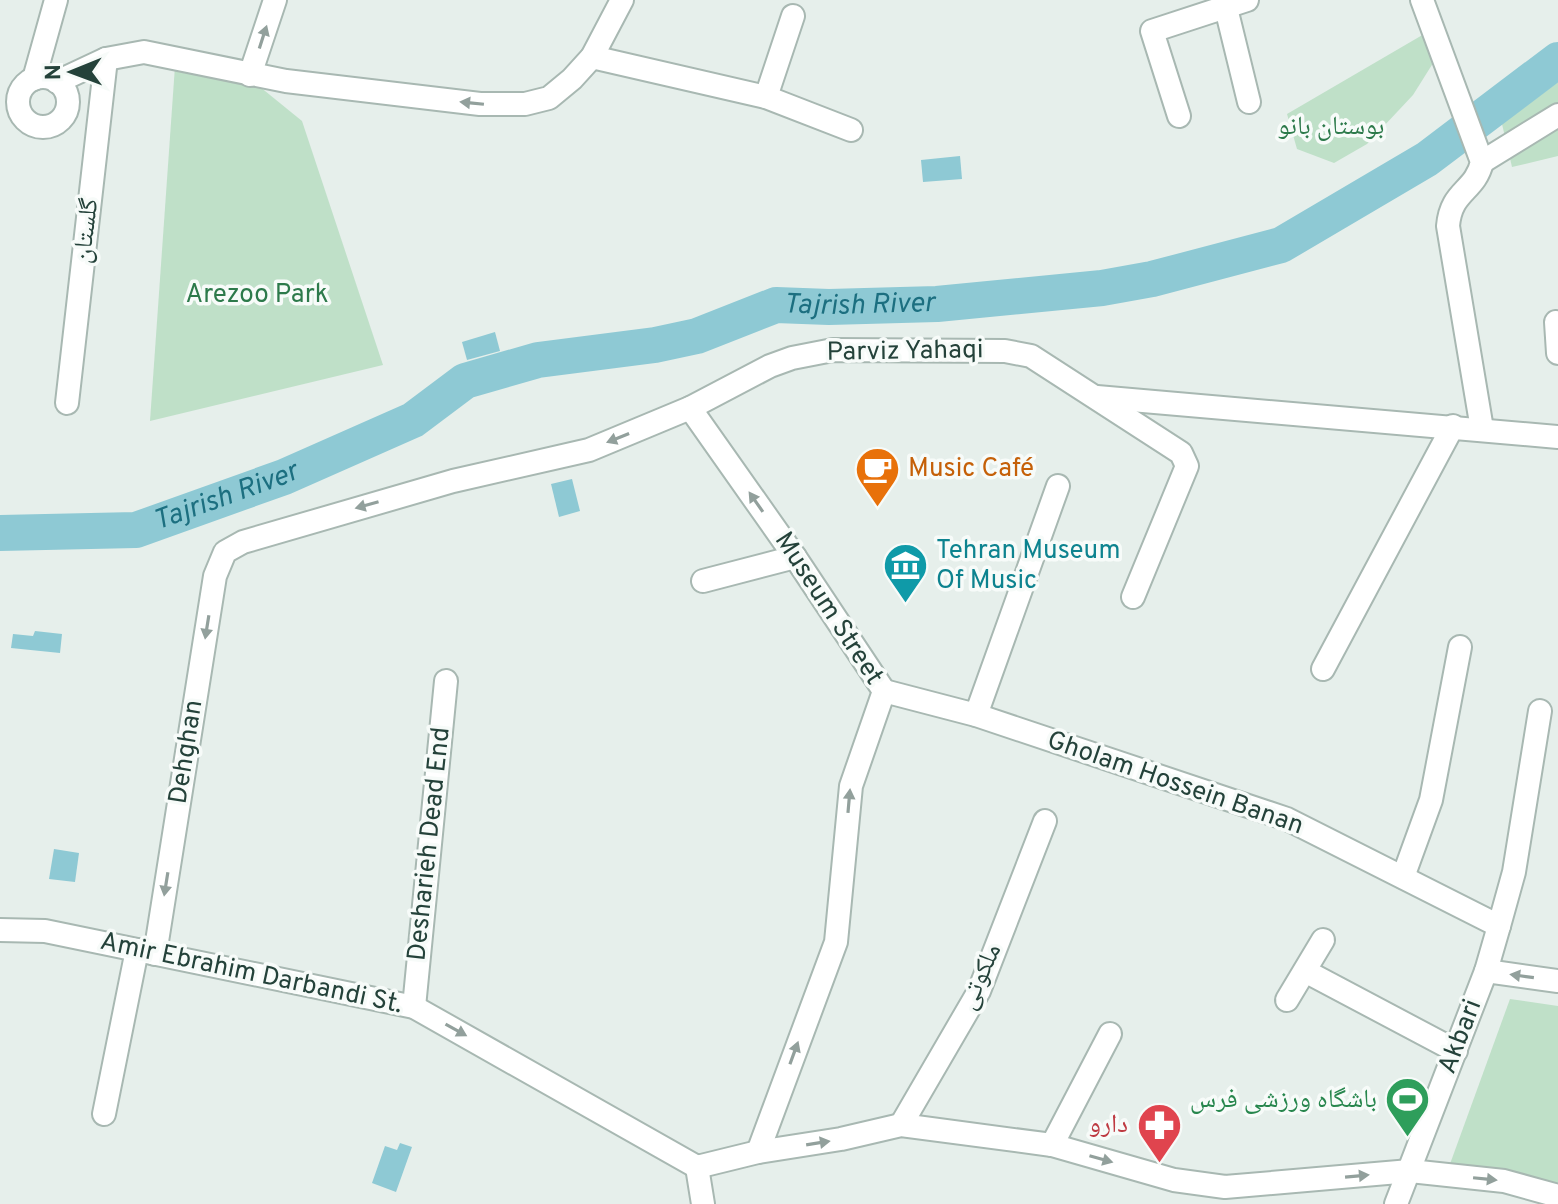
<svg xmlns="http://www.w3.org/2000/svg" width="1558" height="1204" viewBox="0 0 1558 1204" font-family="Overpass,'Noto Naskh Arabic',sans-serif">
	<style>
		.green { fill: #bfe0c8 }
		.water { fill: #8ec9d4 }
		.lines { fill: none; stroke-linecap: round; stroke-linejoin: round }
		.river { stroke: #8ec9d4; stroke-width: 36 }
		.minor-casing { stroke: #a8b8b2; stroke-width: 26 }
		.minor { stroke: #fff; stroke-width: 22 }
		.oneway { fill: #92a09c }
		.labels { text-anchor: middle; dominant-baseline: central; stroke-width: 7; stroke-linejoin: round; paint-order: stroke }
		.park-label { font-size: 26px; fill: #2d7a4b; stroke: #f7fbf9 }
		.street-label { font-size: 26px; fill: #24423a; stroke: #f7fbf9 }
		.food-label { font-size: 26px; fill: #c56008; stroke: #f7fbf9; text-anchor: start }
		.culture-label { font-size: 26px; fill: #0d838f; stroke: #f7fbf9; text-anchor: start }
		.leisure-label { font-size: 26px; fill: #27864d; stroke: #f7fbf9; text-anchor: end }
		.health-label { font-size: 26px; fill: #be3a42; stroke: #f7fbf9; text-anchor: end }
		.water-label { font-size: 28px; font-style: italic; fill: #1c6f80; stroke: #f7fbf9 }
	</style>
	<rect width="100%" height="100%" fill="#e6efeb"/>
	<g class="green">
		<polygon points="1431,30 1435,60 1413,95 1367,144 1334,163 1297,149 1287,114"/>
		<polygon points="175,66 244,74 302,121 383,365 150,421"/>
		<polygon points="1558,82 1558,156 1512,167 1502,124"/>
		<polygon points="1510,999 1558,1006 1558,1185 1450,1164"/>
	</g>
	<g class="water">
		<polygon points="960,156 962,179 923,182 921,160"/>
		<polygon points="495,332 500,351 467,360 462,342"/>
		<polygon points="572,479 580,511 559,517 551,484"/>
		<polygon points="35,631 62,634 60,653 11,648 13,634 33,636"/>
		<polygon points="54,849 79,853 75,882 49,879"/>
		<polygon points="400,1143 412,1147 396,1192 372,1183 385,1146 397,1150"/>
	</g>
	<g class="lines">
		<path class="river" id="s1" d="M 0,533 L 136,530 L 284,477 L 413,420 L 465,381 L 538,360 L 655,345 L 697,336 L 776,305 L 829,307 L 937,304 L 1102,288 L 1152,279 L 1281,245 L 1427,159 L 1558,60"/>
		<defs>
			<g id="minor">
				<path d="M 1422,0 L 1482,162 C 1475,192 1451,190 1448,226 L 1482,429"/>
				<polyline points="1226,8 1249,102"/>
				<polyline points="592,57 766,97 851,130"/>
				<polyline points="250,75 275,0"/>
				<circle cx="43" cy="102" r="25"/>
				<polyline points="34,79 56,0"/>
				<polyline points="57,82 106,59 144,52 286,81 480,104 525,104 549,98 572,79 592,57 622,0"/>
				<polyline points="766,97 793,16"/>
				<polyline points="1179,116 1152,31 1247,0"/>
				<polyline points="1482,162 1558,115"/>
				<polyline points="1556,322 1558,353"/>
				<polyline points="1097,397 1558,437"/>
				<polyline points="67,403 106,59"/>
				<polyline points="690,408 795,557 884,691 851,786 836,942 758,1152"/>
				<polyline points="703,581 795,557"/>
				<polyline points="1323,669 1453,426"/>
				<polyline points="884,691 976,715 1287,819 1499,926 1486,971 1396,1204"/>
				<polyline points="976,715 1058,486"/>
				<polyline points="1403,877 1431,800 1460,647"/>
				<polyline points="1499,926 1514,872 1540,711"/>
				<polyline points="0,930 45,931 414,1007 697,1167 758,1152 841,1139 901,1125 1052,1145 1174,1180 1225,1187 1410,1171 1504,1181 1558,1196"/>
				<polyline points="155,954 215,576 225,552 243,542 453,481 589,450 690,408 770,366 792,358 833,350 1005,351 1031,356 1181,453 1187,466 1133,597"/>
				<polyline points="1305,971 1456,1051"/>
				<polyline points="1486,971 1558,981"/>
				<polyline points="1287,1000 1323,940"/>
				<polyline points="414,1007 446,681"/>
				<polyline points="104,1114 137,950"/>
				<polyline points="901,1125 979,991 1045,821"/>
				<polyline points="1052,1145 1110,1034"/>
				<polyline points="697,1167 703,1204"/>
			</g>
		</defs>
		<use href="#minor" class="minor-casing"/>
		<use href="#minor" class="minor"/>
	</g>
	<defs><path id="oneway-solid" d="M-6-.8H1V-3.2L6.5 0L1 3.2V.8H-6Z" transform="scale(2)"/></defs>
	<g class="oneway">
		<use href="#oneway-solid" transform="translate(263 37) rotate(-72)"/>
		<use href="#oneway-solid" transform="translate(472 103) rotate(-174)"/>
		<use href="#oneway-solid" transform="translate(618 438) rotate(158)"/>
		<use href="#oneway-solid" transform="translate(756 502) rotate(-125)"/>
		<use href="#oneway-solid" transform="translate(367 505) rotate(164)"/>
		<use href="#oneway-solid" transform="translate(207 627) rotate(99)"/>
		<use href="#oneway-solid" transform="translate(849 801) rotate(-85)"/>
		<use href="#oneway-solid" transform="translate(166 884) rotate(99)"/>
		<use href="#oneway-solid" transform="translate(1522 976) rotate(-172)"/>
		<use href="#oneway-solid" transform="translate(456 1030) rotate(29)"/>
		<use href="#oneway-solid" transform="translate(794 1053) rotate(-70)"/>
		<use href="#oneway-solid" transform="translate(818 1143) rotate(-9)"/>
		<use href="#oneway-solid" transform="translate(1101 1159) rotate(16)"/>
		<use href="#oneway-solid" transform="translate(1357 1176) rotate(-5)"/>
		<use href="#oneway-solid" transform="translate(1485 1179) rotate(6)"/>
	</g>
	<defs>
		<symbol id="cafe-pin" viewBox="-11 -11 22 30"><path d="M0 17L-7.5 6A9.5 9.5 0 1 1 7.5 6Z" fill="#e8710a" stroke="#f7fbf9"/><path d="M-5.5-4.5H6V0H3Q3 3.5 0 3.5H-2.5Q-5.5 3.5-5.5 0ZM3-3.2v2h1.7v-2ZM-6 4.5H4V6H-6Z" fill="#fff"/></symbol>
		<symbol id="museum-pin" viewBox="-11 -11 22 30"><path d="M0 17L-7.5 6A9.5 9.5 0 1 1 7.5 6Z" fill="#0f9aa8" stroke="#f7fbf9"/><path d="M0-6L6-3V-2H-6V-3ZM-5-1h2V3h-2ZM-1-1h2V3h-2ZM3-1h2V3H3ZM-6 4H6V6H-6Z" fill="#fff"/></symbol>
		<symbol id="stadium-pin" viewBox="-11 -11 22 30"><path d="M0 17L-7.5 6A9.5 9.5 0 1 1 7.5 6Z" fill="#2e9e5b" stroke="#f7fbf9"/><path d="M0-5a6.5 5 0 1 0 0 10a6.5 5 0 1 0 0-10ZM-3.5-1.8h7v3.6h-7Z" fill="#fff"/></symbol>
		<symbol id="pharmacy-pin" viewBox="-11 -11 22 30"><path d="M0 17L-7.5 6A9.5 9.5 0 1 1 7.5 6Z" fill="#e0444e" stroke="#f7fbf9"/><path d="M-2-6h4v4h4v4h-4v4h-4v-4h-4v-4h4Z" fill="#fff"/></symbol>
	</defs>
	<g fill-rule="evenodd">
		<use href="#cafe-pin" x="852" y="444" width="51" height="69"/>
		<use href="#museum-pin" x="880" y="540" width="51" height="69"/>
		<use href="#stadium-pin" x="1382" y="1074" width="51" height="69"/>
		<use href="#pharmacy-pin" x="1134" y="1100" width="51" height="69"/>
	</g>
	<g class="labels">
		<g class="park-label">
			<text x="1331" y="127">بوستان بانو</text>
			<text x="257" y="295">Arezoo Park</text>
		</g>
		<g class="street-label">
			<text transform="translate(87 231) rotate(-83)">گلستان</text>
			<text transform="translate(905 352) rotate(-1)">Parviz Yahaqi</text>
			<text transform="translate(828 609) rotate(57)">Museum Street</text>
			<text transform="translate(187 752) rotate(-81)">Dehghan</text>
			<text transform="translate(1175 784) rotate(19)">Gholam Hossein Banan</text>
			<text transform="translate(430 844) rotate(-84)">Desharieh Dead End</text>
			<text transform="translate(251 974) rotate(12)">Amir Ebrahim Darbandi St.</text>
			<text transform="translate(981 977) rotate(-66)">ملکوتی</text>
			<text transform="translate(1461 1037) rotate(-69)">Akbari</text>
		</g>
		<g class="food-label">
			<text x="908" y="469">Music Café</text>
		</g>
		<g class="culture-label">
			<text x="936" y="551">Tehran Museum<tspan x="936" dy="30">Of Music</tspan></text>
		</g>
		<g class="leisure-label">
			<text x="1377" y="1100">باشگاه ورزشی فرس</text>
		</g>
		<g class="health-label">
			<text x="1128" y="1125">دارو</text>
		</g>
		<g class="water-label">
			<text stroke="none"><textPath href="#s1" startOffset="904">Tajrish River</textPath></text>
			<text stroke="none"><textPath href="#s1" startOffset="232">Tajrish River</textPath></text>
		</g>
	</g>
	<g transform="translate(72 72) rotate(269)" stroke="#f7fbf9" stroke-width="6" paint-order="stroke">
	<path d="M0-6L14 30L0 20L-14 30Z" fill="#24423a"/>
	<text y="-12" font-size="22" font-weight="bold" text-anchor="middle" fill="#24423a">N</text>
	</g>
</svg>
